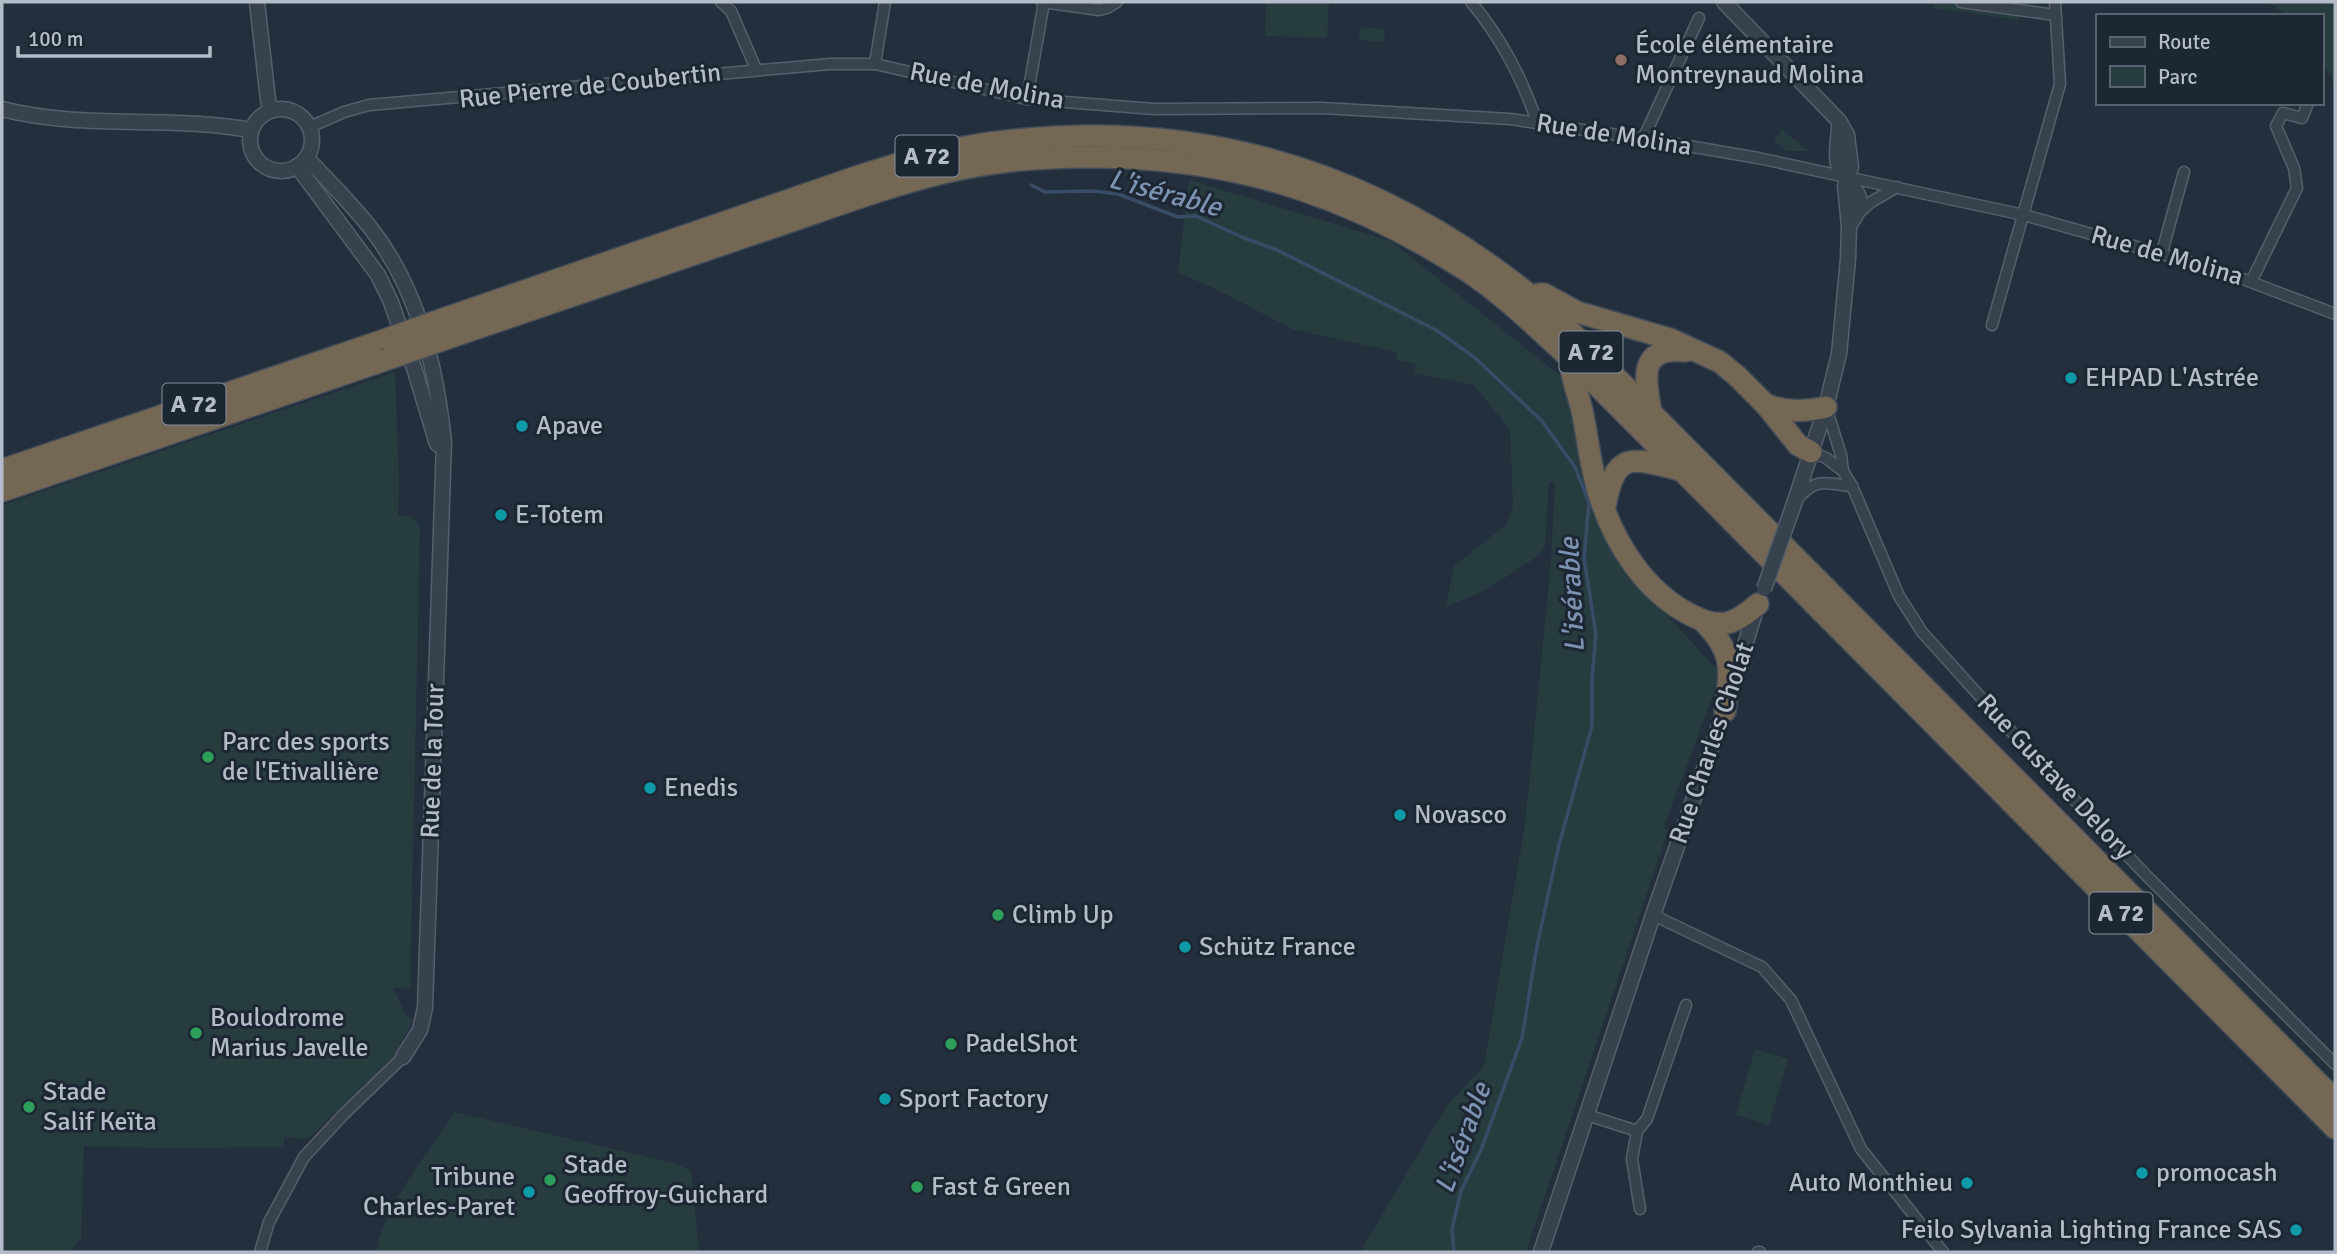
<svg xmlns="http://www.w3.org/2000/svg" width="2337" height="1254" viewBox="0 0 2337 1254" font-family="Signika,sans-serif">
	<style>
		.green { fill: #263c3f }
		.lines { fill: none; stroke-linecap: round; stroke-linejoin: round }
		.stream { stroke: #394c67; stroke-width: 3.5 }
		.minor-casing { stroke: #565f6c; stroke-width: 13 }
		.tertiary-casing { stroke: #565f6c; stroke-width: 17 }
		.motorway-casing { stroke: #434c59; stroke-width: 24 }
		.minor { stroke: #38414e; stroke-width: 10 }
		.tertiary { stroke: #38414e; stroke-width: 14 }
		.motorway { stroke: #746855; stroke-width: 21 }
		.tertiary-bridge-casing { stroke: #565f6c; stroke-width: 17; stroke-linecap: butt }
		.motorway-bridge-casing { stroke: #434c59; stroke-width: 24; stroke-linecap: butt }
		.tertiary-bridge { stroke: #38414e; stroke-width: 14 }
		.motorway-bridge { stroke: #746855; stroke-width: 21 }
		.education-dot { fill: #8d6e63; stroke: #1d2633; stroke-width: 2.5 }
		.culture-dot { fill: #0f9aa8; stroke: #1d2633; stroke-width: 2.5 }
		.leisure-dot { fill: #2e9e5b; stroke: #1d2633; stroke-width: 2.5 }
		.labels { text-anchor: middle; dominant-baseline: central; stroke-width: 6; stroke-linejoin: round; paint-order: stroke }
		.shield { fill: #1d2633; stroke: #878f9c; stroke-width: 2 }
		.shield-label { font-size: 24px; font-weight: bold; fill: #b4bcc9 }
		.poi-label { font-size: 26px; fill: #b4bcc9; stroke: #1d2633; text-anchor: start }
		.street-label { font-size: 26px; fill: #b4bcc9; stroke: #1d2633 }
		.water-label { font-size: 28px; font-style: italic; fill: #7c92b1; stroke: #1d2633 }
	</style>
	<rect width="100%" height="100%" fill="#242f3e"/>
	<g class="green">
		<polygon points="1266,2 1329,3 1327,38 1265,36"/>
		<polygon points="1931,2 2012,2 2019,20 1934,8"/>
		<polygon points="2266,2 2335,2 2335,89 2332,78 2321,61 2321,16 2290,16"/>
		<polygon points="1360,27 1385,29 1384,42 1359,40"/>
		<polygon points="1782,129 1808,151 1786,151 1774,141"/>
		<polygon points="1189,180 1391,241 1566,380 1621,565 1721,674 1664,826 1668,831 1526,1252 1360,1252 1448,1104 1484,1066 1525,825 1551,561 1555,483 1549,482 1545,545 1541,554 1486,590 1446,607 1454,566 1507,524 1513,506 1510,430 1474,385 1414,373 1416,364 1397,360 1396,352 1292,329 1212,287 1178,273"/>
		<polygon points="395,372 399,480 398,516 411,516 420,526 410,989 393,988 406,1016 414,1019 393,1057 308,1139 284,1137 284,1147 163,1148 84,1146 81,1239 69,1252 2,1252 2,505"/>
		<polygon points="1755,1049 1788,1059 1769,1125 1736,1115"/>
		<path d="M 454,1112 L 673,1163 L 691,1170 L 699,1252 L 376,1252 C 388,1198 426,1158 454,1112 Z"/>
	</g>
	<g class="lines">
		<polyline class="stream" points="1031,185 1045,192 1093,191 1118,194 1178,217 1196,216 1244,238 1277,250 1436,330 1474,357 1542,421 1575,467 1589,503 1584,558 1596,634 1592,678 1592,726 1559,845 1537,946 1522,1038 1481,1150 1461,1191 1452,1229 1454,1252"/>
		<defs>
			<g id="minor">
				<polyline points="721,2 731,11 756,69"/>
				<polyline points="1042,2 1099,10 1107,8 1117,2"/>
				<path d="M 1471,2 C 1500,36 1523,80 1537,122"/>
				<polyline points="1961,2 2055,15"/>
				<polyline points="875,64 885,2"/>
				<polyline points="1027,99 1044,2"/>
				<polyline points="310,127 344,112 369,105 830,64 875,64 1027,99 1154,109 1322,108 1510,119 1671,143 1758,158 2024,215 2222,271 2335,314"/>
				<polyline points="1643,139 1699,18"/>
				<polyline points="1859,213 1871,202 1897,187"/>
				<polyline points="2162,252 2184,172"/>
				<polyline points="2252,280 2297,188 2294,168 2276,126 2283,113 2302,118 2308,103"/>
				<polyline points="1992,325 2060,84 2055,2"/>
				<polyline points="1826,407 1841,455 1843,471 1852,486 1899,596 1922,632 2046,770 2145,874 2335,1064"/>
				<polyline points="1811,452 1826,458 1843,471"/>
				<path d="M 1797,499 C 1819,476 1824,484 1852,486"/>
				<polyline points="1653,915 1762,967 1791,1000 1861,1149 1943,1252"/>
				<polyline points="1587,1115 1637,1131 1647,1119 1686,1005"/>
				<polyline points="1637,1131 1632,1159 1640,1209"/>
				<polyline points="260,1252 269,1222 304,1157 343,1115 403,1057"/>
				<polyline points="1758,1252 1760,1252"/>
			</g>
			<g id="tertiary">
				<polyline points="257,2 268,100 271,110"/>
				<polyline points="1724,2 1839,121 1847,135 1851,167 1845,186 1849,226 1848,259 1839,354 1826,407 1795,501"/>
				<circle cx="281" cy="140" r="31"/>
				<path d="M 2,109 C 84,130 169,115 251,130"/>
				<path d="M 1839,126 C 1839,137 1835,154 1838,164 C 1846,191 1875,190 1849,226"/>
				<path d="M 307,158 C 329,182 352,204 372,230 C 419,291 436,367 444,442 L 425,1008 L 420,1030 L 403,1057"/>
				<polyline points="297,166 378,275 391,302 415,371 437,444"/>
				<polyline points="1733,684 1757,606"/>
				<polyline points="1541,1252 1653,915 1727,703"/>
			</g>
			<g id="motorway">
				<polyline points="1539,294 1544,294 1577,312 1670,339 1720,362 1737,376 1766,405 1798,445 1811,452"/>
				<path d="M 443,319 L 862,175 C 904,162 946,149 990,143 C 1206,114 1393,175 1557,318 L 2335,1100"/>
				<path d="M 454,336 C 554,302 655,268 756,233 C 820,212 885,186 951,171 C 1060,147 1197,154 1302,190 C 1359,209 1414,237 1464,269 C 1503,294 1537,328 1570,358 L 2335,1128"/>
				<path d="M 1570,358 C 1571,380 1579,395 1583,415 C 1588,441 1591,469 1599,494 C 1614,543 1645,592 1691,615 C 1720,630 1734,625 1758,604"/>
				<path d="M 1766,405 C 1788,412 1804,412 1826,407"/>
				<path d="M 1651,412 C 1645,377 1638,346 1686,351"/>
				<polyline points="2,470 387,339"/>
				<polyline points="2,491 385,360"/>
				<path d="M 1605,507 C 1615,449 1633,458 1680,470"/>
				<path d="M 1704,622 C 1735,654 1730,670 1725,711"/>
			</g>
		</defs>
		<use href="#minor" class="minor-casing"/>
		<use href="#tertiary" class="tertiary-casing"/>
		<use href="#motorway" class="motorway-casing"/>
		<use href="#minor" class="minor"/>
		<use href="#tertiary" class="tertiary"/>
		<use href="#motorway" class="motorway"/>
		<defs>
			<polyline id="tertiary-bridge" points="1764,589 1795,501"/>
			<g id="motorway-bridge">
				<polyline points="387,339 443,319"/>
				<polyline points="385,360 454,336"/>
			</g>
		</defs>
		<use href="#tertiary-bridge" class="tertiary-bridge-casing"/>
		<use href="#motorway-bridge" class="motorway-bridge-casing"/>
		<use href="#tertiary-bridge" class="tertiary-bridge"/>
		<use href="#motorway-bridge" class="motorway-bridge"/>
	</g>
	<circle class="education-dot" cx="1621" cy="60" r="7"/>
	<g class="culture-dot">
		<circle cx="2071" cy="378" r="7"/>
		<circle cx="522" cy="426" r="7"/>
		<circle cx="501" cy="515" r="7"/>
		<circle cx="650" cy="788" r="7"/>
		<circle cx="1400" cy="815" r="7"/>
		<circle cx="1185" cy="947" r="7"/>
		<circle cx="885" cy="1099" r="7"/>
		<circle cx="2142" cy="1173" r="7"/>
		<circle cx="1967" cy="1183" r="7"/>
		<circle cx="529" cy="1192" r="7"/>
		<circle cx="2296" cy="1230" r="7"/>
	</g>
	<g class="leisure-dot">
		<circle cx="208" cy="757" r="7"/>
		<circle cx="998" cy="915" r="7"/>
		<circle cx="196" cy="1033" r="7"/>
		<circle cx="951" cy="1044" r="7"/>
		<circle cx="29" cy="1107" r="7"/>
		<circle cx="550" cy="1180" r="7"/>
		<circle cx="917" cy="1187" r="7"/>
	</g>
	<g class="labels">
		<g class="shield">
			<rect x="895.5" y="135.5" width="63" height="41" rx="5"/>
			<rect x="1559.5" y="331.5" width="63" height="41" rx="5"/>
			<rect x="162.5" y="383.5" width="63" height="41" rx="5"/>
			<rect x="2089.5" y="892.5" width="63" height="41" rx="5"/>
		</g>
		<g class="shield-label">
			<text x="927" y="156">A 72</text>
			<text x="1591" y="352">A 72</text>
			<text x="194" y="404">A 72</text>
			<text x="2121" y="913">A 72</text>
		</g>
		<g class="poi-label">
			<text x="1635" y="45">École élémentaire<tspan x="1635" dy="30">Montreynaud Molina</tspan></text>
			<text x="2085" y="378">EHPAD L'Astrée</text>
			<text x="536" y="426">Apave</text>
			<text x="515" y="515">E-Totem</text>
			<text x="222" y="742">Parc des sports<tspan x="222" dy="30">de l'Etivallière</tspan></text>
			<text x="664" y="788">Enedis</text>
			<text x="1414" y="815">Novasco</text>
			<text x="1012" y="915">Climb Up</text>
			<text x="1199" y="947">Schütz France</text>
			<text x="210" y="1018">Boulodrome<tspan x="210" dy="30">Marius Javelle</tspan></text>
			<text x="965" y="1044">PadelShot</text>
			<text x="43" y="1092">Stade<tspan x="43" dy="30">Salif Keïta</tspan></text>
			<text x="899" y="1099">Sport Factory</text>
			<text x="564" y="1165">Stade<tspan x="564" dy="30">Geoffroy-Guichard</tspan></text>
			<text x="2156" y="1173">promocash</text>
			<text x="515" y="1177" text-anchor="end">Tribune<tspan x="515" dy="30">Charles-Paret</tspan></text>
			<text x="1953" y="1183" text-anchor="end">Auto Monthieu</text>
			<text x="931" y="1187">Fast &amp; Green</text>
			<text x="2282" y="1230" text-anchor="end">Feilo Sylvania Lighting France SAS</text>
		</g>
		<g class="street-label">
			<text transform="translate(590 86) rotate(-6)">Rue Pierre de Coubertin</text>
			<text transform="translate(987 86) rotate(11)">Rue de Molina</text>
			<text transform="translate(1614 135) rotate(9)">Rue de Molina</text>
			<text transform="translate(2167 256) rotate(16)">Rue de Molina</text>
			<text transform="translate(1712 743) rotate(-71)">Rue Charles Cholat</text>
			<text transform="translate(433 761) rotate(-88)">Rue de la Tour</text>
			<text transform="translate(2055 777) rotate(47)">Rue Gustave Delory</text>
		</g>
		<g class="water-label">
			<text transform="translate(1165 193) rotate(15)">L'isérable</text>
			<text transform="translate(1572 595) rotate(-93)">L'isérable</text>
			<text transform="translate(1463 1138) rotate(-70)">L'isérable</text>
		</g>
	</g>
	<rect width="2337" height="1254" fill="none" stroke="#b4bcc9" stroke-width="7"/>
	<rect x="2096" y="14" width="228" height="91" fill="#1d2633" stroke="#59626f" stroke-width="2"/>
	<rect x="2110" y="37" width="35" height="10" fill="#38414e" stroke="#59626f" stroke-width="2"/>
	<text x="2158" y="49" font-size="21" fill="#b4bcc9">Route</text>
	<rect x="2110" y="66" width="35" height="21" fill="#263c3f" stroke="#59626f" stroke-width="2"/>
	<text x="2158" y="84" font-size="21" fill="#b4bcc9">Parc</text>
	<path d="M18 46v10h192v-10" fill="none" stroke="#b4bcc9" stroke-width="3.5"/>
	<text x="28" y="46" font-size="21" fill="#b4bcc9" stroke="#1d2633" stroke-width="5" paint-order="stroke">100 m</text>
</svg>
